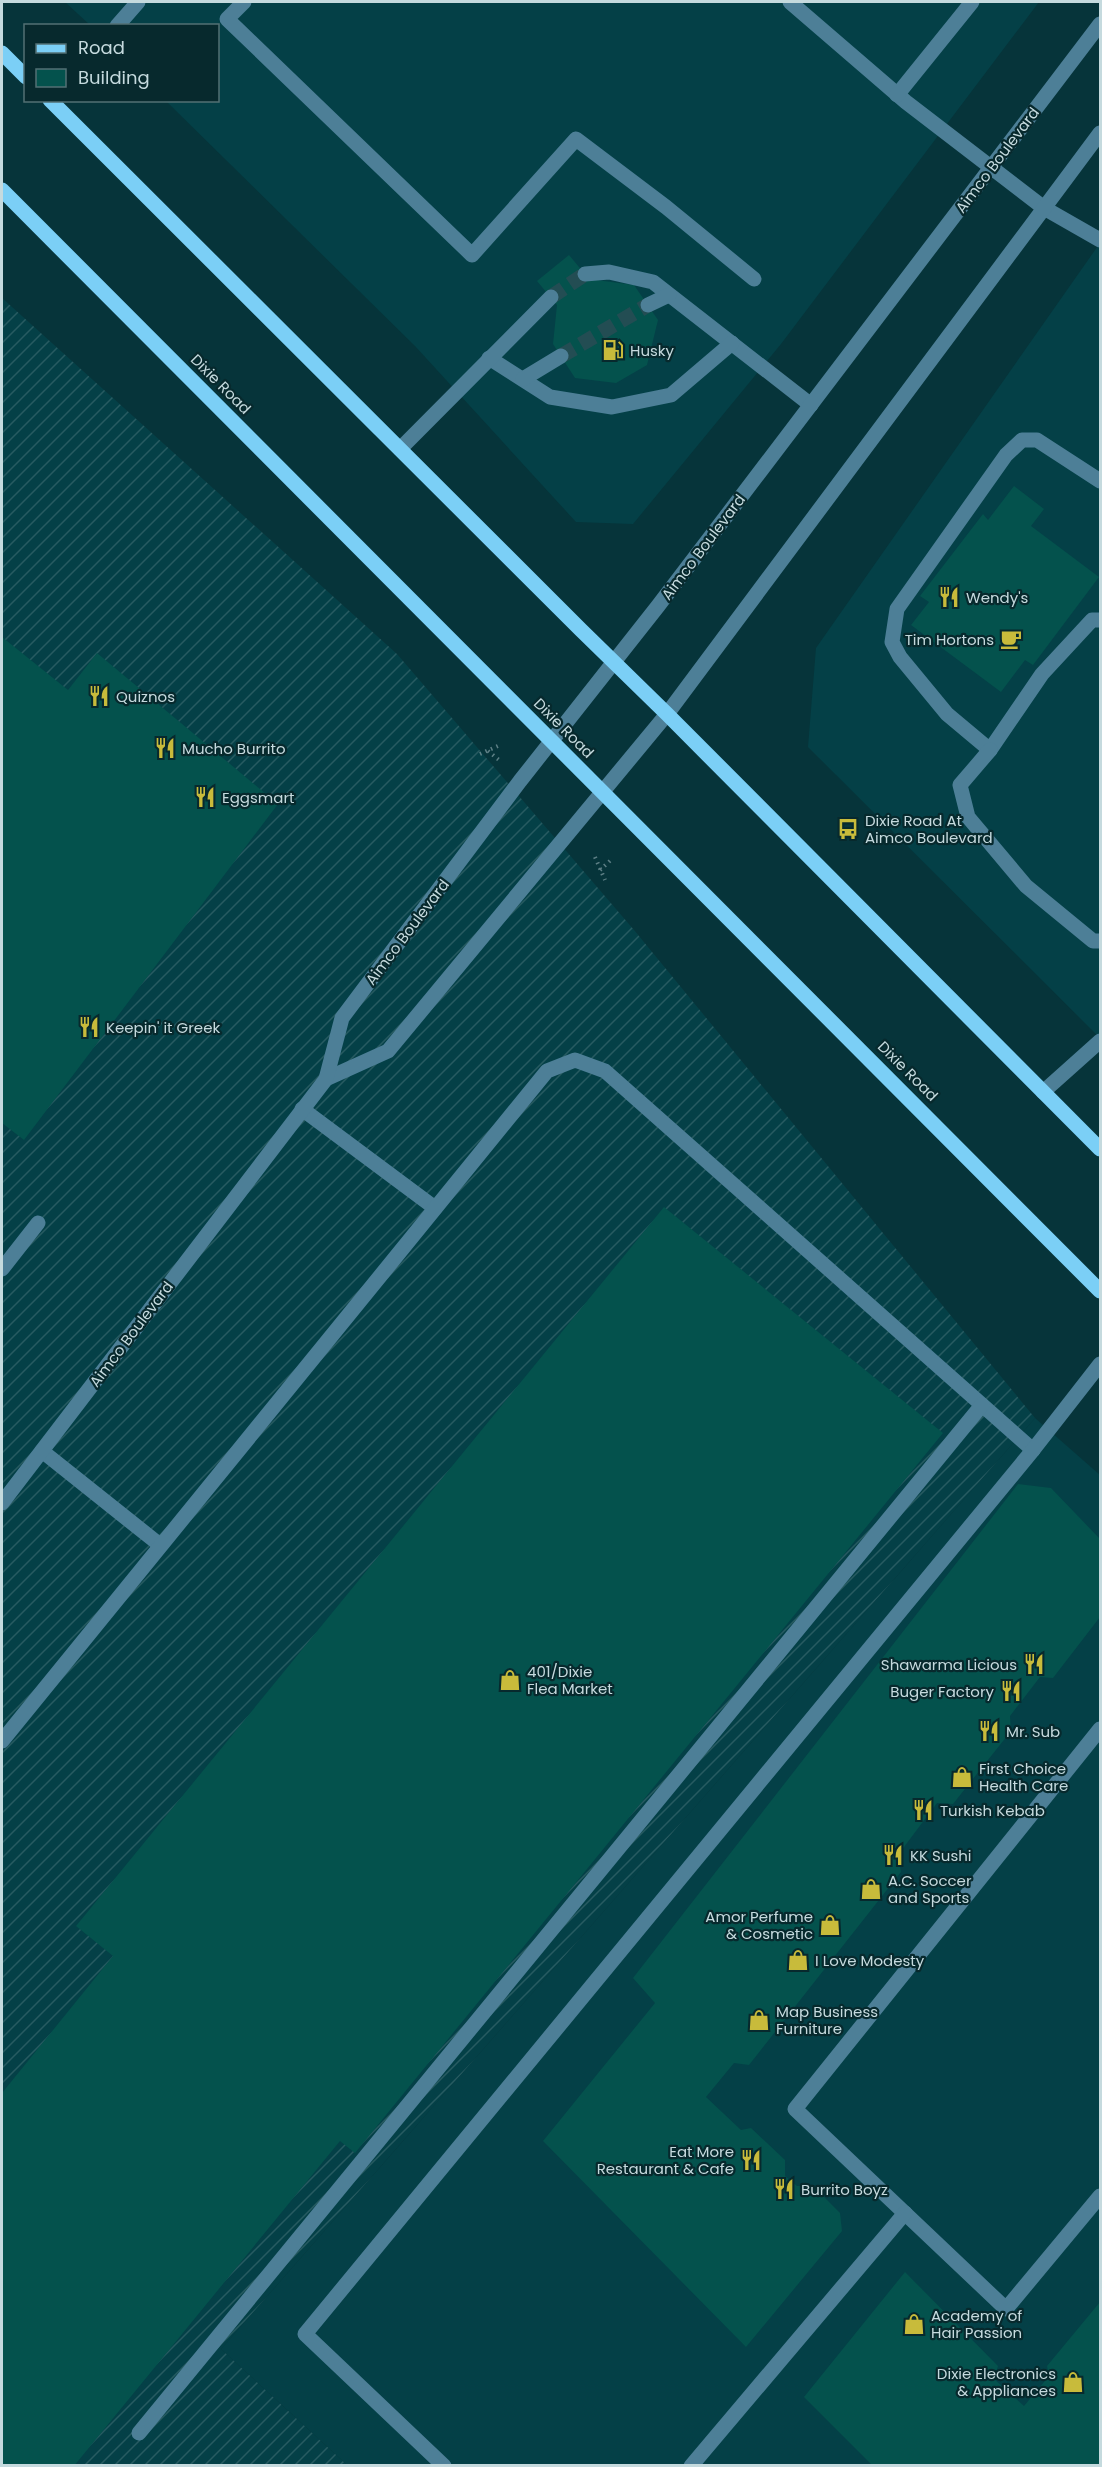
<svg xmlns="http://www.w3.org/2000/svg" width="1102" height="2467" viewBox="0 0 1102 2467" font-family="Poppins,sans-serif">
	<style>
		.built { fill: #044047 }
		.industrial { fill: url(#industrial-furrows) }
		.building { fill: #04524d }
		.lines { fill: none; stroke-linecap: round; stroke-linejoin: round }
		.minor-tunnel { stroke: #234d53; stroke-width: 15; stroke-dasharray: 15 8; stroke-linecap: butt }
		.path { stroke: #5d7f85; stroke-width: 4; stroke-dasharray: 1.5 4.5; stroke-linecap: butt }
		.minor { stroke: #4d7f97; stroke-width: 15 }
		.major { stroke: #7bcff6; stroke-width: 15 }
		.labels { text-anchor: middle; dominant-baseline: central; stroke-width: 4.5; stroke-linejoin: round; paint-order: stroke }
		.street-label { font-size: 15px; fill: #c5dade; stroke: #07292d }
		.poi-label { font-size: 15px; fill: #c5dade; stroke: #07292d; text-anchor: start }
	</style>
	<defs>
		<pattern id="industrial-furrows" width="10" height="10" patternUnits="userSpaceOnUse" patternTransform="scale(1.5)"><rect width="10" height="10" fill="#044047"/><path d="M-1 1l2-2M0 10L10 0M9 11l2-2" fill="none" stroke="#275b61"/></pattern>
	</defs>
	<rect width="100%" height="100%" fill="#06343a"/>
	<g class="built">
		<polygon points="65,2 1039,2 781,344 633,524 576,522 415,346 166,101 218,100 218,26 90,25"/>
		<polygon points="1100,243 1100,1038 808,747 816,648"/>
		<polygon points="1035,1418 1100,1475 1100,2465 347,2465 221,2349"/>
	</g>
	<polygon class="industrial" points="2,298 397,654 634,930 1035,1418 221,2349 347,2465 2,2465"/>
	<g class="building">
		<polygon points="569,255 589,279 634,285 658,320 647,365 616,383 575,378 553,344 557,305 537,281"/>
		<polygon points="1014,486 1044,509 1031,526 1099,577 1033,665 1025,660 1001,692 911,625 929,602 920,596 983,514 988,520"/>
		<polygon points="2,637 68,690 97,653 278,804 24,1140 2,1123"/>
		<polygon points="664,1207 943,1433 355,2153 340,2141 74,2466 2,2466 2,2093 113,1956 76,1926"/>
		<polygon points="1018,1484 1051,1488 1100,1539 1100,1617 1053,1678 1040,1677 1010,1716 1011,1731 953,1804 937,1803 898,1855 901,1872 749,2065 734,2063 706,2097 741,2130 751,2128 785,2160 785,2176 797,2186 812,2185 840,2213 842,2231 746,2347 543,2141 655,2003 633,1978"/>
		<polygon points="905,2272 998,2366 994,2379 1024,2406 1049,2376 1047,2366 1100,2302 1100,2466 873,2466 804,2397"/>
	</g>
	<g class="lines">
		<g class="minor-tunnel">
			<polyline points="551,297 585,274"/>
			<polyline points="561,356 648,305"/>
		</g>
		<g class="path">
			<polyline points="488,751 499,760"/>
			<polyline points="480,754 500,745"/>
			<polyline points="595,857 605,880"/>
			<polyline points="600,870 612,859"/>
		</g>
		<g class="minor">
			<polyline points="244,2 227,19 472,255 576,139 666,207 754,279"/>
			<polyline points="790,2 906,102 1044,208 1100,240"/>
			<polyline points="117,26 138,2"/>
			<polyline points="897,95 972,2"/>
			<polyline points="585,274 609,272 653,282 811,405"/>
			<polyline points="648,305 669,295"/>
			<polyline points="489,358 550,397 612,407 671,395 732,343"/>
			<polyline points="523,379 561,356"/>
			<polyline points="400,449 551,297"/>
			<polyline points="1100,481 1037,440 1022,440 1006,455 897,609 892,642 900,657 947,714 990,750 1042,674 1092,620 1100,620"/>
			<polyline points="990,750 960,785 968,817 1026,886 1093,941 1100,941"/>
			<polyline points="326,1079 388,1051 667,714 1100,133"/>
			<polyline points="1043,1092 1100,1041"/>
			<polyline points="302,1109 435,1208"/>
			<polyline points="2,1269 38,1223"/>
			<polyline points="42,1451 160,1545"/>
			<polyline points="2,1503 326,1079 342,1018 520,781 658,606 1100,24"/>
			<polyline points="1100,1729 795,2109 1006,2309 1100,2196"/>
			<polyline points="2,1741 547,1071 575,1060 605,1071 1033,1450"/>
			<polyline points="139,2433 982,1405"/>
			<polyline points="444,2466 305,2334 1033,1450 1100,1364"/>
			<polyline points="691,2466 905,2213"/>
		</g>
		<g class="major">
			<polyline points="2,53 26,77"/>
			<polyline points="50,100 581,630 667,714 1100,1149"/>
			<polyline points="2,190 1100,1291"/>
		</g>
	</g>
	<defs>
		<symbol id="fuel-bare" viewBox="-9 -9 18 18"><path d="M-5.5-6h7V0h2V4h1.3V-2.5L3-4.5l.8-.8L6-3V5H2.5V1h-1V6h-7ZM-4.2-4.7v3.2H.2V-4.7Z" fill="#c8bb3b" stroke="#07292d" stroke-width="2.5" paint-order="stroke"/></symbol>
		<symbol id="restaurant-bare" viewBox="-9 -9 18 18"><path d="M-5-6h1v4h1v-4h1v4h1v-4h1v5L-1.5 .5V6h-2V.5L-5-1ZM5-6V6H3V1.5H1.5Q1.5-4 5-6Z" fill="#c8bb3b" stroke="#07292d" stroke-width="2.5" paint-order="stroke"/></symbol>
		<symbol id="cafe-bare" viewBox="-9 -9 18 18"><path d="M-5.5-4.5H6V0H3Q3 3.5 0 3.5H-2.5Q-5.5 3.5-5.5 0ZM3-3.2v2h1.7v-2ZM-6 4.5H4V6H-6Z" fill="#c8bb3b" stroke="#07292d" stroke-width="2.5" paint-order="stroke"/></symbol>
		<symbol id="bus-bare" viewBox="-9 -9 18 18"><path d="M-5-6H5V4H4V6H2V4H-2V6H-4V4H-5ZM-3.5-4V0h7V-4ZM-3.5 1.2v1.5H-2V1.2ZM2 1.2v1.5H3.5V1.2Z" fill="#c8bb3b" stroke="#07292d" stroke-width="2.5" paint-order="stroke"/></symbol>
		<symbol id="shop-bare" viewBox="-9 -9 18 18"><path d="M-5-2.5h2.3a2.7 3.5 0 0 1 5.4 0H5L5.5 6h-11ZM-1.5-2.5h3a1.5 2.3 0 0 0-3 0Z" fill="#c8bb3b" stroke="#07292d" stroke-width="2.5" paint-order="stroke"/></symbol>
	</defs>
	<g fill-rule="evenodd">
		<use href="#fuel-bare" x="598" y="335" width="30" height="30"/>
		<use href="#restaurant-bare" x="934" y="582" width="30" height="30"/>
		<use href="#cafe-bare" x="996" y="624" width="30" height="30"/>
		<use href="#restaurant-bare" x="84" y="681" width="30" height="30"/>
		<use href="#restaurant-bare" x="150" y="733" width="30" height="30"/>
		<use href="#restaurant-bare" x="190" y="782" width="30" height="30"/>
		<use href="#bus-bare" x="833" y="814" width="30" height="30"/>
		<use href="#restaurant-bare" x="74" y="1012" width="30" height="30"/>
		<use href="#restaurant-bare" x="1019" y="1649" width="30" height="30"/>
		<use href="#shop-bare" x="495" y="1665" width="30" height="30"/>
		<use href="#restaurant-bare" x="996" y="1676" width="30" height="30"/>
		<use href="#restaurant-bare" x="974" y="1716" width="30" height="30"/>
		<use href="#shop-bare" x="947" y="1762" width="30" height="30"/>
		<use href="#restaurant-bare" x="908" y="1795" width="30" height="30"/>
		<use href="#restaurant-bare" x="878" y="1840" width="30" height="30"/>
		<use href="#shop-bare" x="856" y="1874" width="30" height="30"/>
		<use href="#shop-bare" x="815" y="1910" width="30" height="30"/>
		<use href="#shop-bare" x="783" y="1945" width="30" height="30"/>
		<use href="#shop-bare" x="744" y="2005" width="30" height="30"/>
		<use href="#restaurant-bare" x="736" y="2145" width="30" height="30"/>
		<use href="#restaurant-bare" x="769" y="2174" width="30" height="30"/>
		<use href="#shop-bare" x="899" y="2309" width="30" height="30"/>
		<use href="#shop-bare" x="1058" y="2367" width="30" height="30"/>
	</g>
	<g class="labels">
		<g class="street-label">
			<text transform="translate(997 160) rotate(-53)">Aimco Boulevard</text>
			<text transform="translate(221 384) rotate(45)">Dixie Road</text>
			<text transform="translate(703 547) rotate(-53)">Aimco Boulevard</text>
			<text transform="translate(564 728) rotate(45)">Dixie Road</text>
			<text transform="translate(407 932) rotate(-53)">Aimco Boulevard</text>
			<text transform="translate(908 1071) rotate(45)">Dixie Road</text>
			<text transform="translate(131 1334) rotate(-53)">Aimco Boulevard</text>
		</g>
		<g class="poi-label">
			<text x="630" y="350">Husky</text>
			<text x="966" y="597">Wendy's</text>
			<text x="994" y="639" text-anchor="end">Tim Hortons</text>
			<text x="116" y="696">Quiznos</text>
			<text x="182" y="748">Mucho Burrito</text>
			<text x="222" y="797">Eggsmart</text>
			<text x="865" y="820">Dixie Road At<tspan x="865" dy="17">Aimco Boulevard</tspan></text>
			<text x="106" y="1027">Keepin' it Greek</text>
			<text x="1017" y="1664" text-anchor="end">Shawarma Licious</text>
			<text x="527" y="1671">401/Dixie<tspan x="527" dy="17">Flea Market</tspan></text>
			<text x="994" y="1691" text-anchor="end">Buger Factory</text>
			<text x="1006" y="1731">Mr. Sub</text>
			<text x="979" y="1768">First Choice<tspan x="979" dy="17">Health Care</tspan></text>
			<text x="940" y="1810">Turkish Kebab</text>
			<text x="910" y="1855">KK Sushi</text>
			<text x="888" y="1880">A.C. Soccer<tspan x="888" dy="17">and Sports</tspan></text>
			<text x="813" y="1916" text-anchor="end">Amor Perfume<tspan x="813" dy="17">&amp; Cosmetic</tspan></text>
			<text x="815" y="1960">I Love Modesty</text>
			<text x="776" y="2011">Map Business<tspan x="776" dy="17">Furniture</tspan></text>
			<text x="734" y="2151" text-anchor="end">Eat More<tspan x="734" dy="17">Restaurant &amp; Cafe</tspan></text>
			<text x="801" y="2189">Burrito Boyz</text>
			<text x="931" y="2315">Academy of<tspan x="931" dy="17">Hair Passion</tspan></text>
			<text x="1056" y="2373" text-anchor="end">Dixie Electronics<tspan x="1056" dy="17">&amp; Appliances</tspan></text>
		</g>
	</g>
	<rect width="1102" height="2467" fill="none" stroke="#c5dade" stroke-width="6"/>
	<rect x="24" y="24" width="195" height="78" fill="#07292d" stroke="#537074" stroke-width="1.5"/>
	<rect x="36" y="44" width="30" height="9" fill="#7bcff6" stroke="#537074" stroke-width="1.5"/>
	<text x="78" y="54" font-size="18" fill="#c5dade">Road</text>
	<rect x="36" y="69" width="30" height="18" fill="#04524d" stroke="#537074" stroke-width="1.5"/>
	<text x="78" y="84" font-size="18" fill="#c5dade">Building</text>
</svg>
